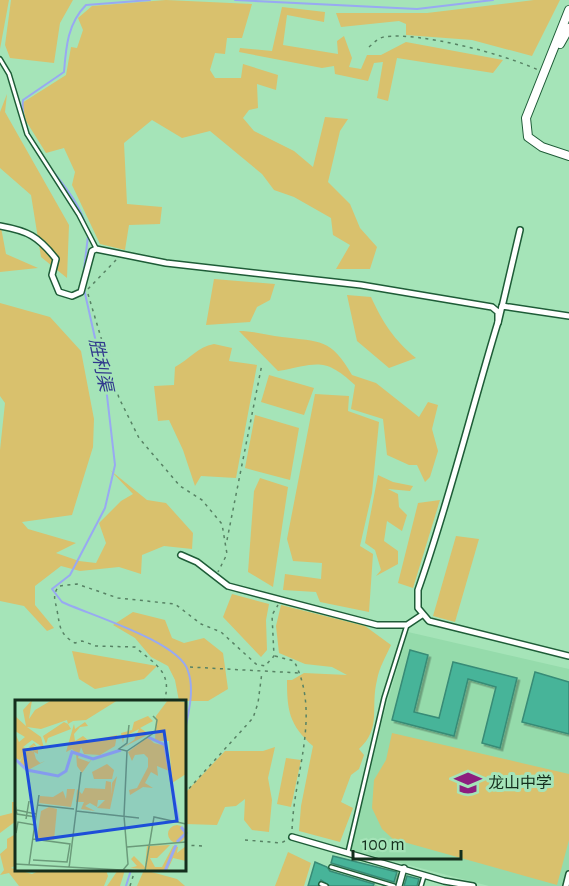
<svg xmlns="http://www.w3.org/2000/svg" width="569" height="886" viewBox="0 0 569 886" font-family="'Alegreya Sans','Noto Sans SC',sans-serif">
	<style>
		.built { fill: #95dbab }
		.green { fill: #d9c16d }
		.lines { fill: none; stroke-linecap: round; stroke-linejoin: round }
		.stream { stroke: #98a9f2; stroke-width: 2 }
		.building { fill: #47b499; stroke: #378b76; stroke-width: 1.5; filter: url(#shadow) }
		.lane-casing { stroke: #1e5c37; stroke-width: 6 }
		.street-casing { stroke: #1e5c37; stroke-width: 8 }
		.secondary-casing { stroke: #1e5c37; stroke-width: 10 }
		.path { stroke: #578264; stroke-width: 1.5; stroke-dasharray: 3 4.5; stroke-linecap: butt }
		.lane { stroke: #fff; stroke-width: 3 }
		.street { stroke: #fff; stroke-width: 5 }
		.secondary { stroke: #fff; stroke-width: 8 }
		.labels { text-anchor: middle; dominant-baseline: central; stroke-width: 6; stroke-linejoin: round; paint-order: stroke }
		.poi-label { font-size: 16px; fill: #142e1d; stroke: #a5e4b8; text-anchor: start }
		.water-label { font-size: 18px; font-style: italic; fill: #30388c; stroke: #a5e4b8 }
		.inset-river { fill: none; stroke: #98a9f2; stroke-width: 3 }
		.inset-road { fill: none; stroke: #6b9b7a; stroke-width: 1.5 }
		.view { fill: #1d4ed8; fill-opacity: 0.15; stroke: #1d4ed8; stroke-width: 3 }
		.inset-edge { fill: none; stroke: #142e1d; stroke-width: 3 }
	</style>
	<defs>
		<filter id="shadow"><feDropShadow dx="2.5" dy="2.5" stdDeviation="0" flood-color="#0004"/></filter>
	</defs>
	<rect width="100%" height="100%" fill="#a5e4b8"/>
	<polygon class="built" points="408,632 569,669 569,886 489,886 351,850 383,717"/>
	<g class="green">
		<polygon points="0,0 9,0 0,49"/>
		<polygon points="11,0 73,0 60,23 54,63 10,58 5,45"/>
		<polygon points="166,0 252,4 242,38 227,38 225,54 215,53 210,70 215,78 241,78 243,64 278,75 276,90 257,84 258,108 249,110 243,118 254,131 294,151 313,167 325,117 348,119 340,131 328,182 350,204 360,228 377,247 370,269 336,269 350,245 333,235 331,218 294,197 274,190 262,174 210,131 182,138 152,120 124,143 127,204 162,207 160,224 129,225 125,250 100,244 72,185 75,172 64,148 46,153 26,121 22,103 66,75 71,47 77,48 83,30 78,18 92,6"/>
		<polygon points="534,0 560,0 532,56 472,40 406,35 406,24 399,21 341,27 336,13 427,13"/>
		<polygon points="282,7 325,12 324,22 287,15 283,45 338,54 337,41 344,36 352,58 349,67 361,69 367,55 381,55 406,42 503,60 493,73 397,58 388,101 377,98 383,62 374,63 368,81 335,74 334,66 322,68 239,52 240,48 272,51"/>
		<polygon points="7,94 5,112 69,225 67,278 41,257 31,195 0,168 0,112"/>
		<polygon points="0,222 6,254 38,268 0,272"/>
		<polygon points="214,279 275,284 270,300 257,307 250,322 206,325"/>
		<path d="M 347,295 L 371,297 C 383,323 394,340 416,358 L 389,368 L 357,341 Z"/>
		<polygon points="0,303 50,317 81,351 94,419 93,447 72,515 22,522 28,529 76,543 56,553 79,561 96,563 106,543 99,523 121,501 133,494 110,470 147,500 166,503 193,533 192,549 164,546 142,555 141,574 119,567 80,571 61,566 35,586 35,605 54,628 47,631 24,606 0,601 0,450 5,403 0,396"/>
		<path d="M 239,331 C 254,331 267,335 282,337 C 320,342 331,338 352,375 L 376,383 L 419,417 L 428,402 L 438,405 L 432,429 L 438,451 L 430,477 L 425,482 L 417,465 L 409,465 L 387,455 L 383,419 L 351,409 L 355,385 C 324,356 317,364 278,371 Z"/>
		<path d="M 214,344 L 232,348 L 229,361 L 257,365 L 236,478 L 201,476 L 195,486 L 183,450 L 169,420 L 158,421 L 154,386 L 174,385 L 175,367 C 190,359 197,347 214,344 Z"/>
		<polygon points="269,375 314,388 304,415 261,402"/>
		<polygon points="315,394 349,396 348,411 379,422 372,493 360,546 373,554 369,612 320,602 316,592 283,590 285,574 321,579 322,563 293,561 287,539"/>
		<polygon points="255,415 299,428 290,480 245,468"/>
		<polygon points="378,475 393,482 413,486 410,491 388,489 398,494 399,507 407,515 402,531 387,521 384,541 398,551 398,564 376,576 381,570 375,550 365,543"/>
		<polygon points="260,478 288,487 273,587 248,572 254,491"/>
		<polygon points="440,500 413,588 398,583 418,503"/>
		<polygon points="456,536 479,539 455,622 433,616"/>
		<polygon points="232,594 269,604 266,620 267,650 261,657 223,617"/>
		<path d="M 281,605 L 365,626 L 391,645 C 386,656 379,668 377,680 C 370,708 382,728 359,749 L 364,755 L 359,769 L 351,775 L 341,802 L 353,808 L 340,842 L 299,831 L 301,806 L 313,746 C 289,725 287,710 287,680 L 292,680 L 304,673 L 347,675 L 332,667 L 305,664 L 279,653 L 276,626 Z"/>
		<polygon points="133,612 165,620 172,638 184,643 204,638 223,653 228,689 208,701 179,701 175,680 168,666 151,657 135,638 113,625"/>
		<polygon points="72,651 157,666 144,679 95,689 79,679"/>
		<polygon points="392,733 569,774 569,840 557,885 393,839 382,829 372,808 374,780 386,760"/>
		<polygon points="275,747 268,778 272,800 269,832 252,830 244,820 245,799 236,806 225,807 217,825 185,824 185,793 225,751 263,751"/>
		<polygon points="286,758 301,760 291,807 277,804"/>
		<polygon points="12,802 16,802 16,821 0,833 0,816 12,813"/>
		<polygon points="16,828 16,865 11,868 32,874 41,870 106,870 108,876 104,886 19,886 9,873 0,875 4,870 0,854 7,848 7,839 14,835"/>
		<polygon points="288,852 311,863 304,886 275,886"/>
		<polygon points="118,870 125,870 120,886 107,886"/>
		<polygon points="144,870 177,879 185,886 137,886"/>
	</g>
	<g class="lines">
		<g class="stream">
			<polyline points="235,0 417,9 493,0"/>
			<path d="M 86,227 C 76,183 17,149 23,100 L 64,72 C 66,46 68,23 86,5 L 150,0"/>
			<polyline points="83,278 88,236"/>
			<path d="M 84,289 L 106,387 L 115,465 L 105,508 L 70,575 L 52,589 L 62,602 C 90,615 180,642 188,671 C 195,690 188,715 184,735"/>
			<polyline points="126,886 131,870"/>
		</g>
	</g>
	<g class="building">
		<polygon points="410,650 428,655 414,712 439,718 453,662 517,678 500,748 482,743 496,687 468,679 454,736 392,720"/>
		<polygon points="535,672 569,682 569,734 522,722"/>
		<polygon points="333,856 397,872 394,882 331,863"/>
		<polygon points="315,862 327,867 330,871 374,884 373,886 330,886 321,880 318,886 308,886"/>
		<polygon points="407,876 419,879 417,886 404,886"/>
	</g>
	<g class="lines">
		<defs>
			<g id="lane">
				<polyline points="0,59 9,74 27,134 79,215 96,248"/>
				<polyline points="348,852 384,698 407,625"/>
				<polyline points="331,867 394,886"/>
				<polyline points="321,884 326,886"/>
				<polyline points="421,886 424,876"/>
			</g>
			<g id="street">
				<path d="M 0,226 C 28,231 38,236 56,259 L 52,275 L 59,292 L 72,296 L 81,292 L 92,251 L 96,249 L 166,263 L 361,285 L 492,307 L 498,312 L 498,323 L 502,306 L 569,316"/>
				<polyline points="502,307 520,230"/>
				<path d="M 498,322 C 471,411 449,502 418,590 L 418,608 L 429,621 L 569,656"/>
				<polyline points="181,555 197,562 228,586 377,625 407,625 422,615"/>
				<polyline points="292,837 444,881 473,886"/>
				<polyline points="399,886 404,868"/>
				<polyline points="566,886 569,874"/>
			</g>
			<g id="secondary">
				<polyline points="569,10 526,118 528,137 542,147 569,156"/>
				<polyline points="560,44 569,28"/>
			</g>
		</defs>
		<use href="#lane" class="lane-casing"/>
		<use href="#street" class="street-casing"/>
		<use href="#secondary" class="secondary-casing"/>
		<g class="path">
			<path d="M 369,47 C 374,43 378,38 384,37 C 418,31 507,55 538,70"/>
			<polyline points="88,289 116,260"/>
			<polyline points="88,294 119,398 139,438 180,486 202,500 222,524 227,554 218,572"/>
			<polyline points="227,540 262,364"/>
			<path d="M 275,656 L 294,661 C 322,715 293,775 292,832"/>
			<polyline points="190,667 299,673"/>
			<path d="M 164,702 C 173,672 156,665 135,647 L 96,646 L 82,641 L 75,643 C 59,634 60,626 57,610 C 55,600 52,595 59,586 L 77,584 L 118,598 L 175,604 L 201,624 L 221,632 L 256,664 L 265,666 L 274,656 L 272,615 L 278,605"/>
			<polyline points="184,794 253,718 258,703 262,672"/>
			<polyline points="245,840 281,843 287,840"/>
			<polyline points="184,845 202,846"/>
			<polyline points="130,886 135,870"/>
		</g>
		<use href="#lane" class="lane"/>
		<use href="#street" class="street"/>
		<use href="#secondary" class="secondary"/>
	</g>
	<defs>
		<symbol id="school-bare" viewBox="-9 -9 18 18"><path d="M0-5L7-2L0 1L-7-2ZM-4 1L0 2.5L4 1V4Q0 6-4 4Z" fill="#8d1d7f" stroke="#a5e4b8" stroke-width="2.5" paint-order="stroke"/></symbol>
	</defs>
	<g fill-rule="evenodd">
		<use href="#school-bare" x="449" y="764" width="38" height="38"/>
	</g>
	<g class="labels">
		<g class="poi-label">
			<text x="488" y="783">龙山中学</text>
		</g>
		<g class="water-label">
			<text transform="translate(100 365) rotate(78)">胜利渠</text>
		</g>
	</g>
	<g transform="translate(15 700)">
		<rect width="171" height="171" fill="#a5e4b8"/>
		<path d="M 17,0 L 14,19 L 20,10 L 37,0 L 103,0 L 71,20 L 58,21 L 53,24 L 56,29 L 33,38 L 31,44 L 28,36 L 49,22 L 53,24 L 52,20 L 26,29 L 12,27 L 26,37 L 29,48 L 17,40 L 8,47 L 19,52 L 14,47 L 19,43 L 22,47 L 17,45 L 23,50 L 23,54 L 19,52 L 21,59 L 25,63 L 30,61 L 13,70 L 5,62 L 8,55 L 5,60 L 0,58 L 0,33 L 4,42 L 10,37 L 0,31 L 0,16 L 11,26 L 8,10 ZM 153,0 L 171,2 L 171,74 L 157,83 L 154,41 L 140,41 L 141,16 ZM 133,16 L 138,21 L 125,28 L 134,34 L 107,48 L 119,40 L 124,29 L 109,37 L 108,43 L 106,33 L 117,30 L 119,22 ZM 70,22 L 73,26 L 65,27 L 59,34 L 60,41 L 68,36 L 74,41 L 102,35 L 100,46 L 85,55 L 69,54 L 66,47 L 63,58 L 74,62 L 77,59 L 67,73 L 62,66 L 61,53 L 57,49 L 51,52 L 59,24 L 60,29 ZM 133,37 L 139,43 L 150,46 L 154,71 L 142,66 L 143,76 L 136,72 L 130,83 L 138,88 L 128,87 L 115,95 L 114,90 L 122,88 L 133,67 L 133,58 L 129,54 L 120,55 L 117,61 L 113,52 ZM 92,64 L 99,70 L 97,79 L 79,79 L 77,72 ZM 102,76 L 95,109 L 82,108 L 90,100 L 83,100 L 82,107 L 75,103 L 70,106 L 80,111 L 66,109 L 69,102 L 61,102 L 62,89 L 67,94 L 70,88 L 90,89 L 91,81 L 96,82 L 96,95 L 97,83 ZM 52,89 L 60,89 L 56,107 L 24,103 L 25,96 L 38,97 L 48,91 L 51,99 ZM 34,107 L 42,109 L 39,140 L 22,138 L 26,111 ZM153 134a9 9 0 1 1 18 0a9 9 0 1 1-18 0ZM 155,145 L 142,158 L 135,158 L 140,167 L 147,167 L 158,146 L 163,147 L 162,153 L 171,146 L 171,161 L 158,158 L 152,171 L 115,168 L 122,166 L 116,159 L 119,156 L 130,167 L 132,146 Z" fill="#d9c16d"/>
		<path class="inset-river" d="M 133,37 L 150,45 L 163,120M 0,59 L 12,70 L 43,76 L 51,71 L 57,52 L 78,59 L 106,50M 162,142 L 171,133 L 166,127M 150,171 L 161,145"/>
		<path class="inset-road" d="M 112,51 L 140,32 L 142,20 L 138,16M 0,105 L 2,114 L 21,117M 22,105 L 59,109M 2,110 L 21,114M 61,111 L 124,118M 11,119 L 14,101M 1,133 L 3,122 L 20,125M 112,147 L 171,142M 18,160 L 52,162 L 55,144 L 18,139M 0,164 L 124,171M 14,165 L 24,95M 54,168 L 66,72M 112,171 L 108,170 L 113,164 L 109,116 L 112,51 L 104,49 L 112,43 L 114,25M 130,171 L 139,117 L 171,124"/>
		<path class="view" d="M 149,31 L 162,121 L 22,140 L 9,50 Z"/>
		<rect width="171" height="171" class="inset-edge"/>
	</g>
	<path d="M353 850v9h108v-9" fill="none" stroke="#142e1d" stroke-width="3"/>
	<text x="362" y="850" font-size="18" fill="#142e1d" stroke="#a5e4b8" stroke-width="4.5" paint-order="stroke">100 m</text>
</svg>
